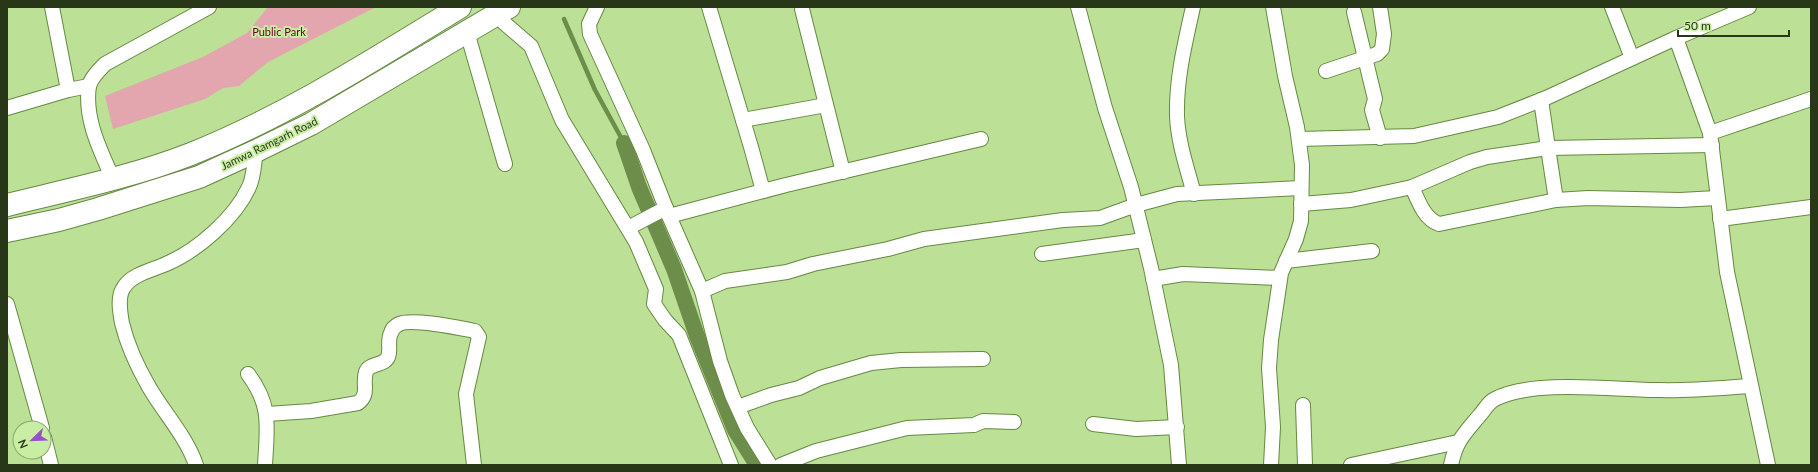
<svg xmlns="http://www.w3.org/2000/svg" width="1818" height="472" viewBox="0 0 1818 472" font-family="Lato,sans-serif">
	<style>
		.green { fill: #e3a5ae }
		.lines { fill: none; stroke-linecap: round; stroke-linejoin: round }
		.stream { stroke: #6d8d4b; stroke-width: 4.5 }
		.canal { stroke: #6d8d4b; stroke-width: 16 }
		.minor-casing { stroke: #678942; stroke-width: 16 }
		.trunk-casing { stroke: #678942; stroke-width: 24 }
		.minor { stroke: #fff; stroke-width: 14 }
		.trunk { stroke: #fff; stroke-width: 22 }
		.labels { text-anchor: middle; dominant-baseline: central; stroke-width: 4; stroke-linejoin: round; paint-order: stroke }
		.park-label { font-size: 11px; fill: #660225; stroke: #c8eea3 }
		.street-label { font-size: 11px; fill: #293719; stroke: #c8eea3 }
	</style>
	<rect width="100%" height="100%" fill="#bbe096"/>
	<polygon class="green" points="268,7 376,7 268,62 239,86 223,88 205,99 113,129 105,96 203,57 247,33"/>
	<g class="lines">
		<polyline class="stream" points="564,19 595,90 624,143"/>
		<polyline class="canal" points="624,143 639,187 674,269 697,336 735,430 757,465"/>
		<defs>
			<g id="minor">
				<polyline points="52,7 68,90"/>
				<polyline points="597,7 589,24 590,34 643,150 669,216 702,291 720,361 732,395 747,428 770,465"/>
				<polyline points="709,7 751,147 763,191"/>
				<polyline points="1078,7 1105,108 1131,187 1151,268 1171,365 1179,465"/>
				<path d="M 1193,7 C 1185,43 1176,79 1177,116 C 1178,142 1187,168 1194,194"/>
				<polyline points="1612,7 1632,58"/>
				<polyline points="802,9 843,172"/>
				<polyline points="1354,12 1375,99 1372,110 1380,138"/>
				<polyline points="496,16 531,46 562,120 636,242 656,289 654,304 665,320 679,335 731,465"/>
				<polyline points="467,32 505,164"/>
				<polyline points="1676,38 1710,133 1727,272 1768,465"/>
				<polyline points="1326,71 1377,54 1382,49 1384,34 1380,7"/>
				<polyline points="1541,100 1548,148 1712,145"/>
				<polyline points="7,108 68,90 89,86"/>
				<polyline points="743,120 826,105"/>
				<polyline points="1710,133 1811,99"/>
				<polyline points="1299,139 1414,136 1498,117 1546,98 1676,38 1749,7"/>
				<path d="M 113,179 C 100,150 84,118 89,86 C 91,78 99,70 105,64 L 209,7"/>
				<polyline points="1412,187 1470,162 1487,157 1548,148 1556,200"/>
				<path d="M 1301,204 L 1351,200 L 1412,187 C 1418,200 1424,219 1439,224 L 1556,200 L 1588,198 L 1680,200 L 1717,198"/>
				<polyline points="669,216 786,185 981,139"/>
				<polyline points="1720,219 1811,207"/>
				<polyline points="628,228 666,208"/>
				<polyline points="1042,254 1144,240"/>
				<polyline points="1286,261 1372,251"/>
				<polyline points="1153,279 1183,274 1280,278"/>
				<polyline points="702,291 725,281 787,272 813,264 888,249 924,239 1063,220 1100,218 1136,205 1177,194 1301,188"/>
				<polyline points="7,304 42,428"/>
				<path d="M 248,374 C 272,406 267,427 265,465"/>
				<polyline points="1303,405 1305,465"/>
				<polyline points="738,407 771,395 799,388 820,378 871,363 901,360 983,359"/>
				<path d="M 267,414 L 311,411 L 358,403 C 370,394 362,384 366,372 C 369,363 384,366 388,357 C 391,350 387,340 391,333 C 392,329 395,326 399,324 C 412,318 459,328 475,331 L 479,337 L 466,394 L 474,465"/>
				<polyline points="1093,424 1136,429 1177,427"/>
				<polyline points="44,437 51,465"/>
				<path d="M 196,465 C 186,436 164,413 149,387 C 138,368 127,344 122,323 C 120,312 117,296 124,287 C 132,274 153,270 166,264 C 197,251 235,218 249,187 C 254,177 254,162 256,151"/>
				<polyline points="781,465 816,451 907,428 974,425 983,421 1014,422"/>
				<polyline points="1271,465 1273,427 1269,368 1271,340 1281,273 1296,239 1301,221 1302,165 1297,127 1285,76 1273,7"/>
				<polyline points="1351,465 1458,442"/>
				<path d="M 1451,465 C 1456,441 1464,434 1479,416 C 1485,410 1487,403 1495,399 C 1533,379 1615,390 1659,390 C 1689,391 1720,388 1750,386"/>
			</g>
			<g id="trunk">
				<path d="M 7,205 C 68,190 132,177 191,154 C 286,116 373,60 460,7"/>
				<polyline points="7,231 59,220 98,209 199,177 256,151 311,124 509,7"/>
			</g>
		</defs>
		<use href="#minor" class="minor-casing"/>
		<use href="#trunk" class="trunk-casing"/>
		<use href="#minor" class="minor"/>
		<use href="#trunk" class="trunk"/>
	</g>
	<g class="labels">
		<g class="park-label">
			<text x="279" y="31">Public Park</text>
		</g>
		<g class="street-label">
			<text transform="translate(269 143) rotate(-26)">Jamwa Ramgarh Road</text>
		</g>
	</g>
	<rect width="1818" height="472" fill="none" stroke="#293719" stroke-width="16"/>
	<g transform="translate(32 440) rotate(247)"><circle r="19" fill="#c8eea3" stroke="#88a56c"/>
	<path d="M0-3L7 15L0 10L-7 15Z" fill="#9952c6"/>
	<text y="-6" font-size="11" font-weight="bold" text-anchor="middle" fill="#293719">N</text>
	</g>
	<path d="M1678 30v6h111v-6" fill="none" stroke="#293719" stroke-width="2"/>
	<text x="1684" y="30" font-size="12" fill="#293719" stroke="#c8eea3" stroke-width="3" paint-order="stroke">50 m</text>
</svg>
